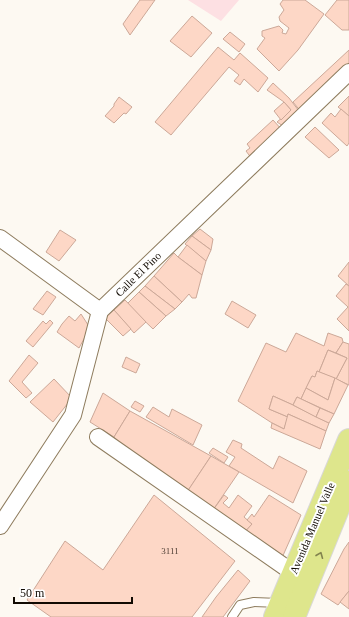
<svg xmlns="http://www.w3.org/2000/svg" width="349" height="617" viewBox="0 0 349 617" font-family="Georgia,serif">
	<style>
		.green { fill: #fde0e3 }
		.building { fill: #fdd7c6; stroke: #cca898 }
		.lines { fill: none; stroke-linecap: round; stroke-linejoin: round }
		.lane-casing { stroke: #8e7c5e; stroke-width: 10 }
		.street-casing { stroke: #8e7c5e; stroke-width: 18 }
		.primary-casing { stroke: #d9d8d7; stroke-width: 24 }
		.lane { stroke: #fff; stroke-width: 8 }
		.street { stroke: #fff; stroke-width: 16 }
		.primary { stroke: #dee68c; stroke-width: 22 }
		.oneway { stroke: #82834e }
		.labels { text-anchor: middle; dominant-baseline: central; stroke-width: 4; stroke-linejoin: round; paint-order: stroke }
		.number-label { font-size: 9px; fill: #4c3d33 }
		.street-label { font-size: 11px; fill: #110a02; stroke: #fff }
	</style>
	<rect width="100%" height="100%" fill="#fdf9f2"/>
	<polygon class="green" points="188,0 239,0 221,21"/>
	<g class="building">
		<polygon points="140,0 155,0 130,35 123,24"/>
		<polygon points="283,0 305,0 324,14 298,50 279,71 257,49 265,38 262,36 262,31 279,26 283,30 282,33 286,34 289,28 280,21 279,17 284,10 280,4"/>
		<polygon points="337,0 349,0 349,30 342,30 325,15"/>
		<polygon points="192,16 212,33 191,57 170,41"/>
		<polygon points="230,32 245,44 239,52 223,39"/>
		<polygon points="218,47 234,60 240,53 268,78 258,92 244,79 240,85 234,81 239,75 229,67 171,135 155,122"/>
		<polygon points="349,50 349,68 302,113 293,102"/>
		<polygon points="273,83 289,98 299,111 283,126 277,122 291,110 284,102 267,90"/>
		<polygon points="349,96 349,116 338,107"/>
		<polygon points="119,97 132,107 126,114 124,113 114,123 105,116 114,106 114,104"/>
		<polygon points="284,102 291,110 281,120 274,111"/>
		<polygon points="341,109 349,116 349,143 347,146 322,123 331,113 335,117"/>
		<polygon points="273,120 283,131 252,159 246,151 250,148 247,144"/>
		<polygon points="315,127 339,150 329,158 305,137"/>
		<polygon points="200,229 213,239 211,250 192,236"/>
		<polygon points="60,230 76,240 59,261 46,252"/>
		<polygon points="192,236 211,250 206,261 185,244"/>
		<polygon points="187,245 206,261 202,275 178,257"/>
		<polygon points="174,253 178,257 202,275 196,298 192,298 189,294 182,302 154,276"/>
		<polygon points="349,262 349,286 338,276"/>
		<polygon points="154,276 182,302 175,309 145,286"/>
		<polygon points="346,284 349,286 349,331 337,319 348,307 336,296"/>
		<polygon points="145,286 175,309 166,316 139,292"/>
		<polygon points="47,291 56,297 43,315 33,309"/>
		<polygon points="139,292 166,316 153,329 127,304"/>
		<polygon points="125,300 146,322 134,333 114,310"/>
		<polygon points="232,301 256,315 248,328 225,314"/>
		<polygon points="114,310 131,329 123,336 105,318"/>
		<polygon points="81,314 90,328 79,348 57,332 62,324 69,316 75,321"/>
		<polygon points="50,320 53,323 33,347 26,341 43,321 46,324"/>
		<polygon points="296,333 324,346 328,333 342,338 343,342 336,353 328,350 319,372 317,371 315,377 312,376 301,399 297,397 293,405 273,396 269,409 288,417 284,429 272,423 238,401 266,343 286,352"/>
		<polygon points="343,342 349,344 349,385 336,379 347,358 336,353"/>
		<polygon points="328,350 347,358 336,379 319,372"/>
		<polygon points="29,355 38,363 22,382 32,393 26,398 9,381"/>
		<polygon points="126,357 140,364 136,373 122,367"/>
		<polygon points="317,371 335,378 328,400 306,388 312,376 315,377"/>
		<polygon points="335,378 348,385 334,414 301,399 306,388 328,400"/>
		<polygon points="54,379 72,398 53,422 30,402"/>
		<polygon points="103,393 130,411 114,437 90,422"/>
		<polygon points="273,396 293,405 329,423 326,431 288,414 288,417 269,409"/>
		<polygon points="297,397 320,408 316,417 293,405"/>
		<polygon points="135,401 144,406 140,412 131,407"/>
		<polygon points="153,407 169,417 172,409 202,425 193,445 146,417"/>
		<polygon points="320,408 334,414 329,423 316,417"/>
		<polygon points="130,411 211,456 187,492 137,459 114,437"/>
		<polygon points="288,414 326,431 320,449 271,428 272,423 284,429"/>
		<polygon points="233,440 242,444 241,448 273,469 279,456 307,471 293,503 229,466 235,457 226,452"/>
		<polygon points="213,448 228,457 224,463 209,453"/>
		<polygon points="211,456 239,472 213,510 187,492"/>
		<polygon points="154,495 235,561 192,617 51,617 27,600 65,541 103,570"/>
		<polygon points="224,495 228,498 223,503 229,508 238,495 252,506 244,517 252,524 244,533 213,510"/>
		<polygon points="269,495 301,515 281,560 244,533 252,524 247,520 252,514 254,517"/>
		<polygon points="349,542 349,591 338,605 321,594 344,549"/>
		<polygon points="238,570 250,581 223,617 202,617 216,597"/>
		<polygon points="349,591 349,609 340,602"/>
	</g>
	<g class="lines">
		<defs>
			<polyline id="lane" points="232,617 240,605 254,602 279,603"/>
			<g id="street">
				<polyline points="0,238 100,311"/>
				<polyline points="98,437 302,579"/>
				<polyline points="0,526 73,415 100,311 349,72"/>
			</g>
			<g id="primary">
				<polyline points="275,617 349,440"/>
				<polyline points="294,617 349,482"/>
			</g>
		</defs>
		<use href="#lane" class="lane-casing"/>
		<use href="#street" class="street-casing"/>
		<use href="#primary" class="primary-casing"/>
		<use href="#lane" class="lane"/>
		<use href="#street" class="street"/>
		<use href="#primary" class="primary"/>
	</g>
	<defs><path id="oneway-chevron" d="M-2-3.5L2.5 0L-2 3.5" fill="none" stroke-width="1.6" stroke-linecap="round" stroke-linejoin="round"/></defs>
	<use class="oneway" href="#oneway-chevron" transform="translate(320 555) rotate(-68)"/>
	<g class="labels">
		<g class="number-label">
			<text x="170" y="551">3111</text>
		</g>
		<g class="street-label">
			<text transform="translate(138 274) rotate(-44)">Calle El Pino</text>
			<text transform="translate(312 528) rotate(-67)">Avenida Manuel Valle</text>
		</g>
	</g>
	<path d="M14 597v6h118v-6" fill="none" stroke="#110a02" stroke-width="2"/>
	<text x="20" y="597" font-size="12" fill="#110a02" stroke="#ffffff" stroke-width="3" paint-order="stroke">50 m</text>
</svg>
